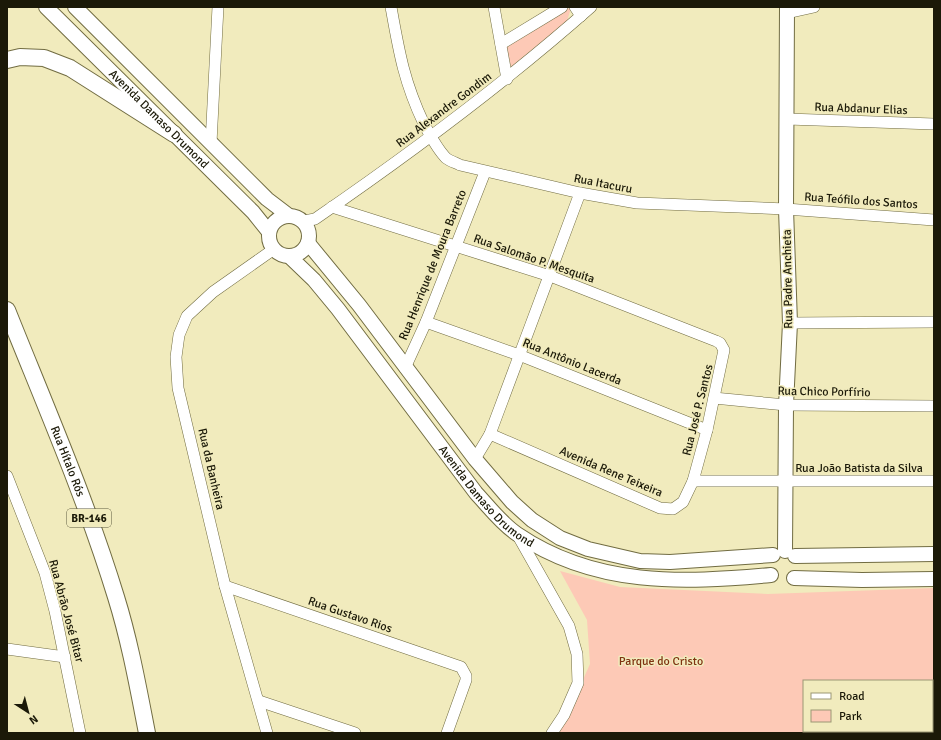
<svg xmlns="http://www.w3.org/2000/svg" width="941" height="740" viewBox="0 0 941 740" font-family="Signika,sans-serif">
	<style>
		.green { fill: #fdc9b6; fill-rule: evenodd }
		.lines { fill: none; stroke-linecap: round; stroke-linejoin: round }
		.minor-casing { stroke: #716c42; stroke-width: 12 }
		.major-casing { stroke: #716c42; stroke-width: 16 }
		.highway-casing { stroke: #716c42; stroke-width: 18 }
		.minor { stroke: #fff; stroke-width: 11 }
		.major { stroke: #fff; stroke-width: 14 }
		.highway { stroke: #fff; stroke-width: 16 }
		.labels { text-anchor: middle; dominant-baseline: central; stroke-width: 3; stroke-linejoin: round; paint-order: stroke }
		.shield { fill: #f1ebbd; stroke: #5b583e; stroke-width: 1 }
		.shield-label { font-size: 11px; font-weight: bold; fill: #1b1908 }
		.street-label { font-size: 12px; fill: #1b1908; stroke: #f1ebbd }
		.park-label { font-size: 12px; fill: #7f3312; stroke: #f1ebbd }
	</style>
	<rect width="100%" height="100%" fill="#f1ebbd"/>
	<g class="green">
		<polygon points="571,8 567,21 511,67 506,46 565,9"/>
		<path d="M 560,571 L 620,587 L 768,594 L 934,588 L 934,733 L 559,733 L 590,664 L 587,620 ZM 804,681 L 932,681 L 932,731 L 804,731 Z"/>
	</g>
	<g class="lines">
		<defs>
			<g id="minor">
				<path d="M 391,7 C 399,52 404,82 424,124 C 430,135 437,149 446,158 C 450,161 456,163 460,165 L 580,193 L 637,203 L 786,209 L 934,220"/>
				<polyline points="494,7 507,79"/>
				<polyline points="575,7 581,16"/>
				<polyline points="787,13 814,7"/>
				<polyline points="501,44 562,7"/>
				<polyline points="787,119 934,124"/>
				<polyline points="211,143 218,7"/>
				<polyline points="332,207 550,276 716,341 720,343 724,350 707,430 693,481 683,502 673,509 660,508 490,434"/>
				<path d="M 304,221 L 315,219 C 411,153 504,84 591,7"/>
				<polyline points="426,322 519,355 707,430"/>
				<polyline points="790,323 934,322"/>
				<polyline points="405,368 426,322 485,172"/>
				<polyline points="714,398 786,405 934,406"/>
				<polyline points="475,459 490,434 580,193"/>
				<polyline points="7,476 45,573 55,611 80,733"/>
				<polyline points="693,481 934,481"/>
				<polyline points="517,534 569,626 577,654 578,683 564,715 552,733"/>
				<polyline points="225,586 461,667 466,676 466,680 447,733"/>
				<polyline points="7,649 65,657"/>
				<polyline points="259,701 355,733"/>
				<polyline points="267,733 225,586 178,388 176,357 179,335 187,316 213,292 274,249"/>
			</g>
			<g id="major">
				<path id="s1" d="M 46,7 L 253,212 L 269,232"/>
				<polyline points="75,7 267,199 288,215"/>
				<circle cx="289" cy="236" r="20"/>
				<polyline points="308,243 359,305 475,459 512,502 532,520 560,538 588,549 640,561 670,562 773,555"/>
				<path id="s2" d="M 289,256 L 314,280 L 338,309 L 476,493 C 489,507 501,523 517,534 C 595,587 682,583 771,575"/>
				<polyline points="785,551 786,405 790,323 786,209 787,7"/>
				<polyline points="795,556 934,554"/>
				<polyline points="794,578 862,580 934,579"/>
			</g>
			<g id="highway">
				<polyline points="7,60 20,57 44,58 70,68 174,134"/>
				<path id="s3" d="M 7,310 C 45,405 86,499 116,597 C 130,642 138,687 147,733"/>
			</g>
		</defs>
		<use href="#minor" class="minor-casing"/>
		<use href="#major" class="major-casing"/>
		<use href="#highway" class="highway-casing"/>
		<use href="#minor" class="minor"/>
		<use href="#major" class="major"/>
		<use href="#highway" class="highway"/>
	</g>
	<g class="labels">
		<rect class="shield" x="67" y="509" width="44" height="18" rx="3"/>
		<g class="shield-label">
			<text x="89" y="518">BR-146</text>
		</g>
		<g class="street-label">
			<text transform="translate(861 109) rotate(2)">Rua Abdanur Elias</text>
			<text transform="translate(444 110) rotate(-37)">Rua Alexandre Gondim</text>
			<text stroke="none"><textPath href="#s1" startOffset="159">Avenida Damaso Drumond</textPath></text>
			<text transform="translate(603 184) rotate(11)">Rua Itacuru</text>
			<text transform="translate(861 201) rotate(4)">Rua Teófilo dos Santos</text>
			<text transform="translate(534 259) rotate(19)">Rua Salomão P. Mesquita</text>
			<text transform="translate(433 265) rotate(-68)">Rua Henrique de Moura Barreto</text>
			<text transform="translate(788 279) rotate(-91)">Rua Padre Anchieta</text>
			<text transform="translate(572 362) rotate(22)">Rua Antônio Lacerda</text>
			<text transform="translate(824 392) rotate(1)">Rua Chico Porfírio</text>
			<text transform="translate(698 410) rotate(-76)">Rua José P. Santos</text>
			<text stroke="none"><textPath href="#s3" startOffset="163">Rua Hítalo Rós</textPath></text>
			<text x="859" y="468">Rua João Batista da Silva</text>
			<text transform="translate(211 469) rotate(77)">Rua da Banheira</text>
			<text transform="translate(611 472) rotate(23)">Avenida Rene Teixeira</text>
			<text stroke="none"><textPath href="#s2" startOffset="312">Avenida Damaso Drumond</textPath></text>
			<text transform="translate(66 611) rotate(75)">Rua Abrão José Bitar</text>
			<text transform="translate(350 615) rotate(19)">Rua Gustavo Rios</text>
		</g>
		<g class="park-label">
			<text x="661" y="661">Parque do Cristo</text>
		</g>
	</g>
	<rect width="941" height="740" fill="none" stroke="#1b1908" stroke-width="16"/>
	<rect x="803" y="680" width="130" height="52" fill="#f1ebbd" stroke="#9b9775"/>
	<rect x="811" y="693" width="20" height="6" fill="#ffffff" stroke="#9b9775"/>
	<text x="839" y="700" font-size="12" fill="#1b1908">Road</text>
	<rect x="811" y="710" width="20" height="12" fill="#fdc9b6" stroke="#9b9775"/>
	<text x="839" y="720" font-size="12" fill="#1b1908">Park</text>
	<g transform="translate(28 712) rotate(144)" stroke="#f1ebbd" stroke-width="3" paint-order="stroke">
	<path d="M0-3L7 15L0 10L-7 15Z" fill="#1b1908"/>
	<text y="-6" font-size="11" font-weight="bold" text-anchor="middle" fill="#1b1908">N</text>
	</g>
</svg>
